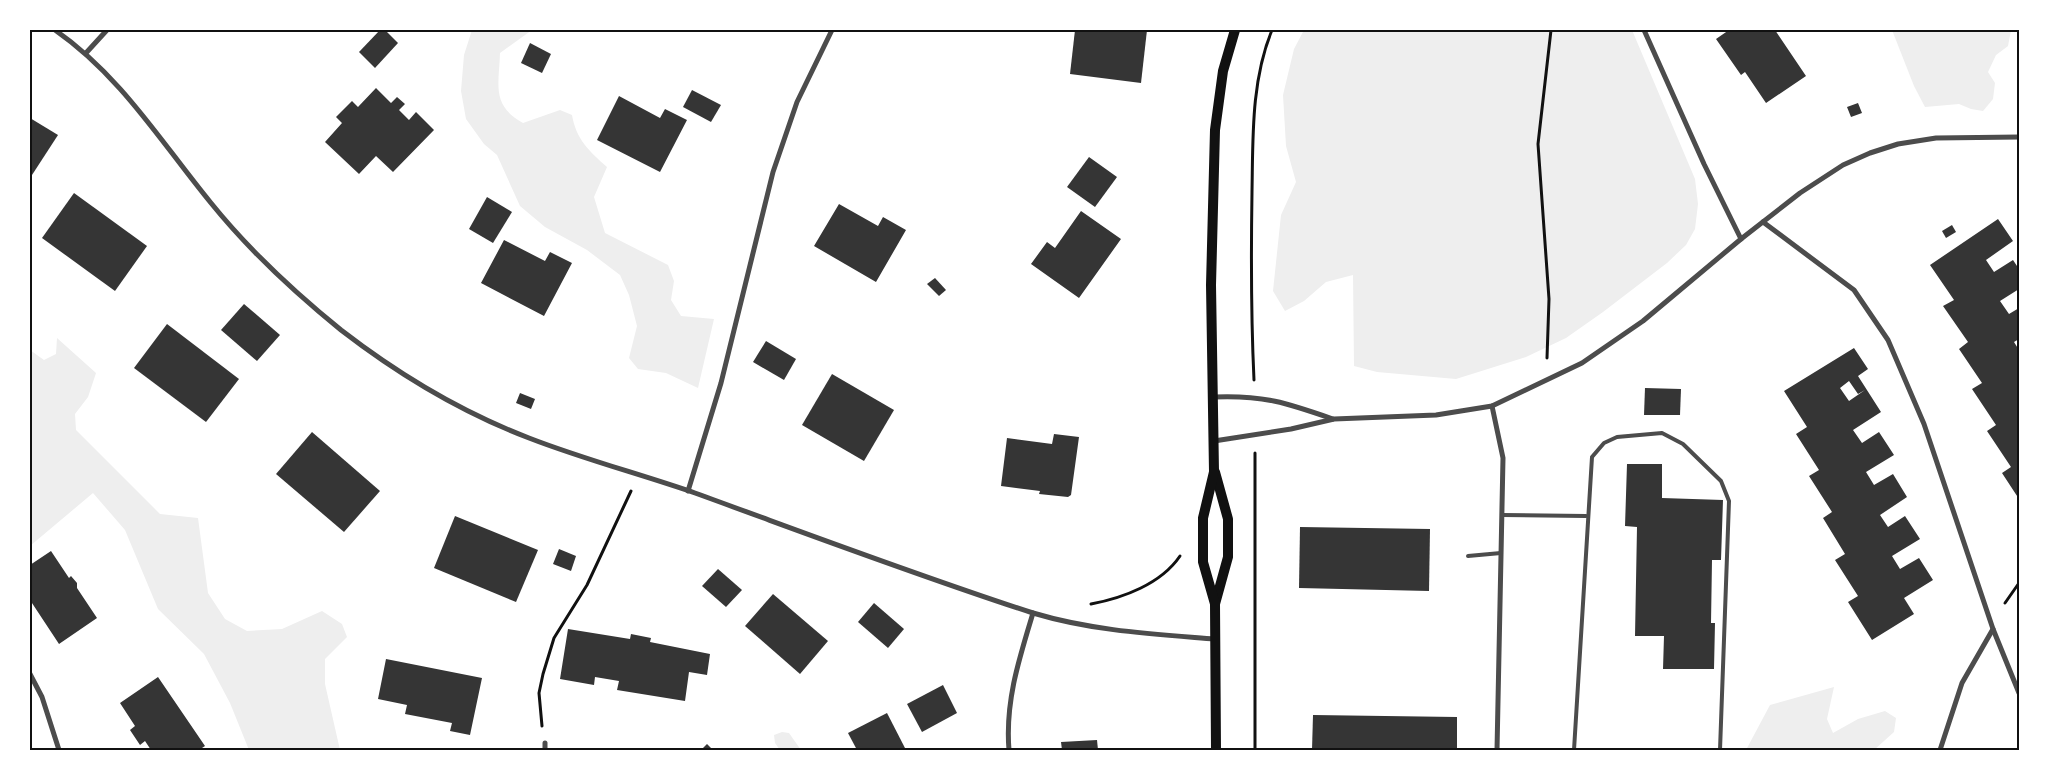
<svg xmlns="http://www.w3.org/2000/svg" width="2049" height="780" viewBox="0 0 2049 780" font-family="Rubik,sans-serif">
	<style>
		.green { fill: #eee }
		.building { fill: #353535; fill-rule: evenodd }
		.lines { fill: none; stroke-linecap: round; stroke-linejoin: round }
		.path { stroke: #111; stroke-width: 3 }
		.service { stroke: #4c4c4c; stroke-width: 4 }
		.minor { stroke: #4c4c4c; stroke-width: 5 }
		.secondary { stroke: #111; stroke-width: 10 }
		.neatline { fill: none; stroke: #111; stroke-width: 2 }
	</style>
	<rect width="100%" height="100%" fill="#fff"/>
	<g class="green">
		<path d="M 472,30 L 532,30 L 500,53 C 499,85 491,105 523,123 L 560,110 L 572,115 C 576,139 589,151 607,167 L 594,197 L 605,233 L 668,265 L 674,281 L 671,300 L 681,316 L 714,319 L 698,388 L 666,373 L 638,369 L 629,358 L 637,326 L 629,295 L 620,275 L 587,250 L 545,227 L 520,206 L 497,155 L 484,144 L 466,119 L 461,91 L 464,55 Z"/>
		<polygon points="1304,30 1632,30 1695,179 1698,204 1695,229 1686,245 1667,263 1603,312 1566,338 1526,357 1456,379 1377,372 1354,366 1353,275 1326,282 1304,301 1285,311 1273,291 1281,215 1296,182 1286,146 1283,95 1294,49"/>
		<polygon points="1892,30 2011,30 2008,46 1996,55 1988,72 1995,83 1993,99 1983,111 1971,109 1959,104 1925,107 1914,86"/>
		<polygon points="57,338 96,373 88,397 75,414 76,430 160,514 198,518 208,593 225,619 247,631 282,629 322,611 342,624 347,637 325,659 325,684 340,750 249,750 230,703 204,654 158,609 125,530 93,493 30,546 30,350 44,360 56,354"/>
		<polygon points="1834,687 1827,719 1833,733 1858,719 1885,711 1896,718 1894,732 1874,750 1746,750 1770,705"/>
		<polygon points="782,732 789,733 801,750 780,750 775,743 774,735"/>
	</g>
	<g class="building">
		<polygon points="380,30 385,30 398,43 375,68 359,52"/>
		<polygon points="1075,30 1147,30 1141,83 1070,74"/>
		<polygon points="1729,30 1775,30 1806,76 1766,103 1745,72 1741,75 1716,39"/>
		<polygon points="530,43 551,54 542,73 521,63"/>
		<polygon points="376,88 391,103 397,97 405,104 399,110 409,120 416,112 434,130 393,172 376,156 359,174 325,142 342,123 336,117 352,101 358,107"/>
		<polygon points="692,90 721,105 711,122 683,107"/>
		<polygon points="619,96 660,118 665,109 687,120 660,172 597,140"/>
		<polygon points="1858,103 1862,113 1851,117 1847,107"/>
		<polygon points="30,118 58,135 32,175 30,174"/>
		<polygon points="1089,157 1117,177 1095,207 1067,187"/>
		<polygon points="74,193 147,246 115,291 42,238"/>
		<polygon points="487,197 512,212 493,243 469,229"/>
		<polygon points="839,204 878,226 883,217 906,230 876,282 814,246"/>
		<polygon points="1081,211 1121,239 1079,298 1031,264 1047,242 1055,248"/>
		<polygon points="1998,219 2013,241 1986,260 1994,272 2013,260 2019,269 2019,289 2000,301 2009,314 2019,308 2019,339 2014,342 2019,350 2019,499 2002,473 2011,467 1987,431 1996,425 1972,389 1982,383 1959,349 1968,342 1943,306 1954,300 1930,265"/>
		<polygon points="1952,225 1956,232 1946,238 1942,231"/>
		<polygon points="504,240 545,261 550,252 572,263 544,316 481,283"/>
		<polygon points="935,278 946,290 939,296 927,284"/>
		<polygon points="244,304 280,335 257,361 221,330"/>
		<polygon points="167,324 239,379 206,422 134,368"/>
		<polygon points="766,341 796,359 784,380 753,362"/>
		<path d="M 1854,348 L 1868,369 L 1858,376 L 1881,412 L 1853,430 L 1862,443 L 1879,432 L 1894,455 L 1866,472 L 1874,485 L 1893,474 L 1907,497 L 1880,515 L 1888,527 L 1905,516 L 1920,539 L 1892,556 L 1900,569 L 1919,558 L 1933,580 L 1904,598 L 1914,614 L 1872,640 L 1848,602 L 1858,596 L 1835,560 L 1845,554 L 1823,518 L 1832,512 L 1809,476 L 1819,470 L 1796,434 L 1807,427 L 1784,391 ZM 1849,381 L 1858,394 L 1865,390 L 1849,401 L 1840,388 Z"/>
		<polygon points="832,374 894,410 864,461 802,425"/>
		<polygon points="1645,388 1681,389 1680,415 1644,415"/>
		<polygon points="520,393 535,399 531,409 516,403"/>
		<polygon points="312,432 380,491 344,532 276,474"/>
		<polygon points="1054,434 1079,437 1071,495 1068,497 1039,494 1040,491 1001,486 1007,438 1052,444"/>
		<polygon points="1627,464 1662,464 1662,498 1723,500 1721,560 1712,560 1711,623 1715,623 1714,669 1663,669 1664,636 1635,636 1637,527 1625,526"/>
		<polygon points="455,516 538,550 516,602 434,568"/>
		<polygon points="1300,527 1430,529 1429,591 1299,588"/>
		<polygon points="559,549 576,556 571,571 553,564"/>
		<polygon points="51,551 69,578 71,576 77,583 77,588 97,618 59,644 30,600 30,565"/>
		<polygon points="718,569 742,590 726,607 702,586"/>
		<polygon points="773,594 828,641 800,674 745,626"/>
		<polygon points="874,603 904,629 888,648 858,622"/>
		<polygon points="568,629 630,639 631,634 651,638 650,642 710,654 707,675 689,672 685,701 617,690 619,681 595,677 594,685 560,679"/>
		<polygon points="386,659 482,678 470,735 450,731 452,723 405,714 407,705 378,699"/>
		<polygon points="158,677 205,746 199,750 151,750 145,741 140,745 130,730 135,726 120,703"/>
		<polygon points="943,685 957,713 922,732 907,704"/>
		<polygon points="887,713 906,750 857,750 848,733"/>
		<polygon points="1313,715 1457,717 1457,750 1312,750"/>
		<polygon points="1097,740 1098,750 1062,750 1061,742"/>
		<polygon points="707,744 713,750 701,750"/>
	</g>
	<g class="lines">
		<g class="path">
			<polyline points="1547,358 1549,299 1538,144 1551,30"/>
			<path d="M 1254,380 C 1251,317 1251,255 1252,192 C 1253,138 1251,81 1272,30"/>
			<polyline points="1255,453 1255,750"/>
			<polyline points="2005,603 2019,583"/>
			<path d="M 1091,604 C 1123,598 1161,584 1180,556"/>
			<polyline points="542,726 539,693 543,674 554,638 587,585 631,491"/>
		</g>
		<g class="service">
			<polyline points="1502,515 1586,516"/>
			<polyline points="1468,556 1501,553"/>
			<polyline points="1574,750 1592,457 1604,443 1617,437 1662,433 1683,444 1721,481 1729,501 1720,750"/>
		</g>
		<g class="minor">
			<path d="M 55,30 C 121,76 161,142 211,203 C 249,250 294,292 341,330 C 398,374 461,412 529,438 C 583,459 640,474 695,493 C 808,534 919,576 1033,613 C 1093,631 1153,634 1215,639"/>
			<polyline points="1644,30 1704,164 1741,239"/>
			<polyline points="86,53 107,30"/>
			<polyline points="1763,222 1854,290 1888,340 1924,424 1993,629 1962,683 1940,750"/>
			<path d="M 1214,397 C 1264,395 1287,403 1333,419"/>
			<polyline points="1492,406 1503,458 1497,750"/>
			<polyline points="1214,441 1291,429 1334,419 1436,415 1492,406 1582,363 1643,321 1741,239 1800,193 1843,165 1870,153 1898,144 1936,138 2019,137"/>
			<polyline points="688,491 721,383 773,172 797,102 832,30"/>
			<polyline points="1993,629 2019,693"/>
			<polyline points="30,674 42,697 59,750"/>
			<polyline points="545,743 545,750"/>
			<path d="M 1009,750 C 1005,702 1019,659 1033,613"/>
		</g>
		<g class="secondary">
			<polyline points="1215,472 1228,519 1228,557 1215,604"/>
			<polyline points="1216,750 1215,604 1203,562 1203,518 1214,472 1211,285 1215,130 1223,71 1235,30"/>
		</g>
	</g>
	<rect width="2049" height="780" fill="none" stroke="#ffffff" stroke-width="62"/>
	<rect x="31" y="31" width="1987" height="718" class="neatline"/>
</svg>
